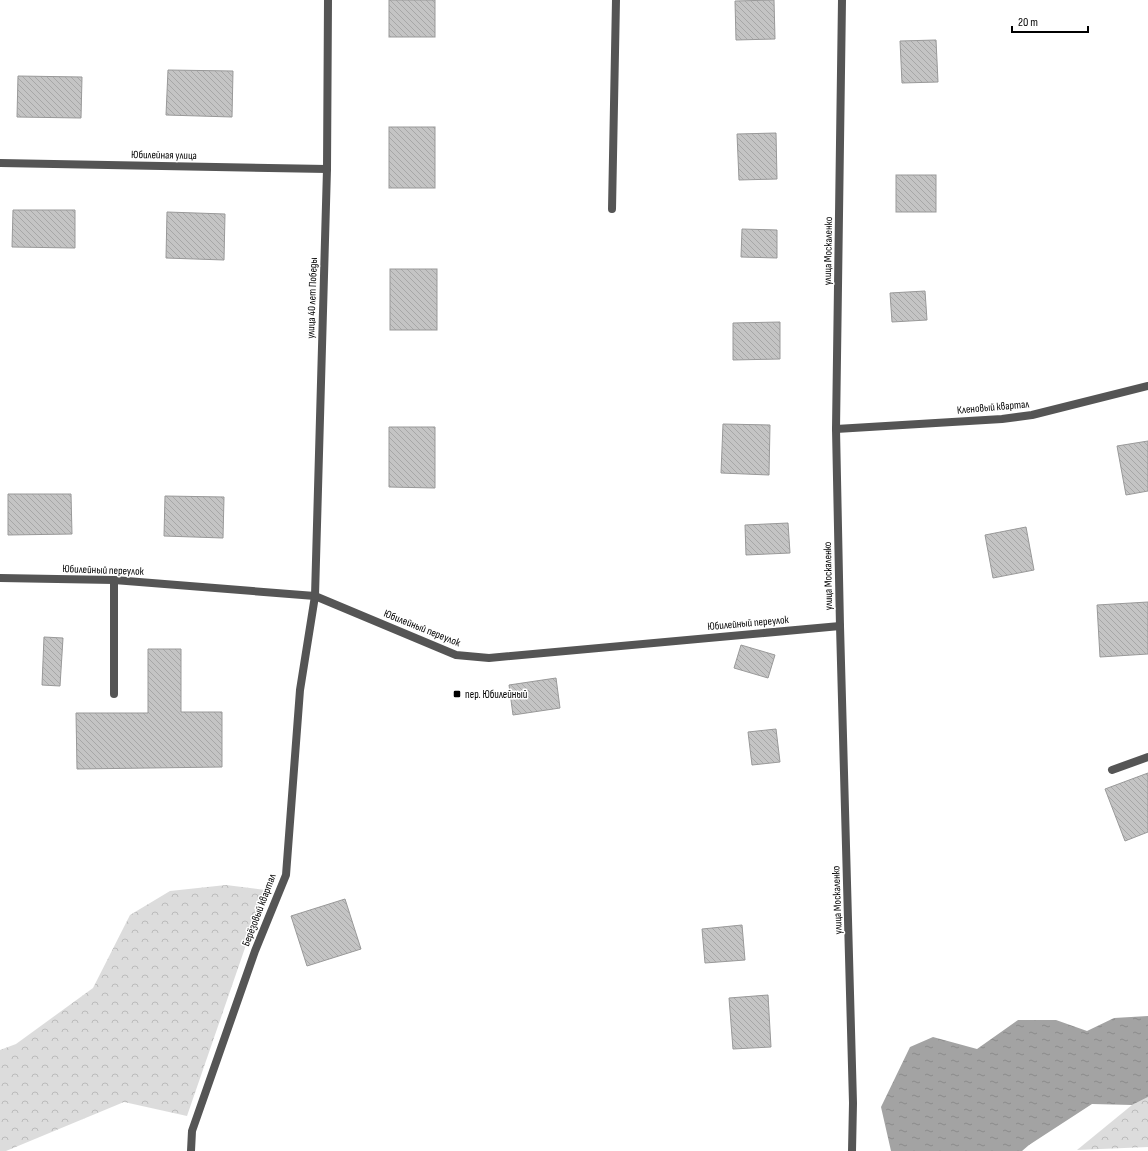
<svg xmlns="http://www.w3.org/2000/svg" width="1148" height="1151" viewBox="0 0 1148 1151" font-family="'Sofia Sans Condensed',sans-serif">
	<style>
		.forest { fill: url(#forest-crowns) }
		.water { fill: url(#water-ripples) }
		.building { fill: url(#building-back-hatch); stroke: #999 }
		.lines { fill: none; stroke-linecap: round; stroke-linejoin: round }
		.service { stroke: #555; stroke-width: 8 }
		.minor { stroke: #555; stroke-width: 8 }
		.poi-dot { fill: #000; stroke: #fff; stroke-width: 1.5 }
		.labels { text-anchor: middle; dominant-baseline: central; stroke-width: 3; stroke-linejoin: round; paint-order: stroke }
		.street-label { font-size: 11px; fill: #000; stroke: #fff }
		.poi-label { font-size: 11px; fill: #000; stroke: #fff; text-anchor: start }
	</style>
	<defs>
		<pattern id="forest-crowns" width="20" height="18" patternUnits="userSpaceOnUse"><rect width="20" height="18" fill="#dcdcdc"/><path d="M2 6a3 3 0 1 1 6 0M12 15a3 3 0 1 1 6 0" fill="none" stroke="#bbb"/></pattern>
		<pattern id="water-ripples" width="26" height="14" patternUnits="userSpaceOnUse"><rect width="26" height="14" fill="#a3a3a3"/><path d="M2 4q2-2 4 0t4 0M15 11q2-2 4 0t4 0" fill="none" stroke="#8b8b8b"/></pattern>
		<pattern id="building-back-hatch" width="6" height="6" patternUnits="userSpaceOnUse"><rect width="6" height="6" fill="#c4c4c4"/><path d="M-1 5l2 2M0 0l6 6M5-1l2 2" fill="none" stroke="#a7a7a7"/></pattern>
	</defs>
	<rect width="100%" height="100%" fill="#fff"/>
	<g class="forest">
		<polygon points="226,885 265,890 187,1116 124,1102 6,1151 0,1151 0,1050 16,1044 93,988 130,915 170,891"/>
		<polygon points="1148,1097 1148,1147 1077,1150 1132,1105"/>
	</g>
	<polygon class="water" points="1148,1016 1148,1097 1132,1105 1092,1104 1029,1145 1022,1151 891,1151 881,1107 910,1047 933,1037 977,1049 1018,1020 1056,1020 1087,1031 1114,1018"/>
	<g class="building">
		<rect x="389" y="0" width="46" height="37"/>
		<polygon points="774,0 775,39 736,40 735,1"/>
		<polygon points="936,40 938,82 902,83 900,41"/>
		<polygon points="168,70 233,71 232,117 166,115"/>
		<polygon points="18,76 82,77 81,118 17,117"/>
		<rect x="389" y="127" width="46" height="61"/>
		<polygon points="776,133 777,179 739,180 737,134"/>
		<rect x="896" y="175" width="40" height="37"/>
		<polygon points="13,210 75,210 75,248 12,247"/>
		<polygon points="167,212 225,214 224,260 166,258"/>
		<polygon points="742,229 777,230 777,258 741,257"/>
		<rect x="390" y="269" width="47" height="61"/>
		<polygon points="925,291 927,320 892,322 890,293"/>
		<polygon points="780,322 780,359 733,360 733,323"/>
		<polygon points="723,424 770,425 769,475 721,473"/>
		<polygon points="389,427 435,427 435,488 389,487"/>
		<polygon points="1148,441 1148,491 1126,495 1117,446"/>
		<polygon points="8,494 71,494 72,534 8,535"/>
		<polygon points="165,496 224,497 223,538 164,536"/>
		<polygon points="788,523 790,553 746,555 745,525"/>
		<polygon points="1026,527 1034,570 993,578 985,535"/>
		<polygon points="1148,602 1148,654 1100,657 1097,605"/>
		<polygon points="44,637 63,638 60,686 42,685"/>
		<polygon points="741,645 775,655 768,678 734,668"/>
		<polygon points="148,649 181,649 181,712 222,712 222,767 77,769 76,713 148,713"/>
		<polygon points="556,678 560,708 513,715 509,685"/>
		<polygon points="776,729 780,762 752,765 748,732"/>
		<polygon points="1148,773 1148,832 1125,841 1105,789"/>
		<polygon points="345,899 361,949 307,966 291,916"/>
		<polygon points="742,925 745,960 705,963 702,929"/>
		<polygon points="768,995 771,1047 733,1049 729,998"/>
	</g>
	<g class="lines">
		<g class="service">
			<polyline points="612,209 616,0"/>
			<polyline points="114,694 114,580"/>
			<polyline points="1112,770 1148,757"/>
			<polyline points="191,1151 192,1131 255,951 286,875 300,690 315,596"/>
		</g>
		<g class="minor">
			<polyline points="842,0 836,429 840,626 853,1103 852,1151"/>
			<polyline points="0,163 327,169"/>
			<polyline points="836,429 1002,419 1032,415 1148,386"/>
			<polyline points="0,578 114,580 315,596 456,655 489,658 840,626"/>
			<polyline points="315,596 327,169 328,0"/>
		</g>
	</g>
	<rect class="poi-dot" x="453" y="690" width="8" height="8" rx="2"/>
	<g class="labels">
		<g class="street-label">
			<text transform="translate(164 155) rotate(1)">Юбилейная улица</text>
			<text transform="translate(828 251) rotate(-89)">улица Москаленко</text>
			<text transform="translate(312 298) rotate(-88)">улица 40 лет Победы</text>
			<text transform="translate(993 407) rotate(-5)">Кленовый квартал</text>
			<text transform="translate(103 570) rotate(2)">Юбилейный переулок</text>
			<text transform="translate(828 576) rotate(-91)">улица Москаленко</text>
			<text transform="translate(748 623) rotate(-5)">Юбилейный переулок</text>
			<text transform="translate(422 628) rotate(22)">Юбилейный переулок</text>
			<text transform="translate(837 900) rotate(-92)">улица Москаленко</text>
			<text transform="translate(259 910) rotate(-69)">Берёзовый квартал</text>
		</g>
		<g class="poi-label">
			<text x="465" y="694">пер. Юбилейный</text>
		</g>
	</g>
	<path d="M1012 26v6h76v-6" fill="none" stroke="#000000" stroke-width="2"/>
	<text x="1018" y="26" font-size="12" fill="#000000" stroke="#ffffff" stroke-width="3" paint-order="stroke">20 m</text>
</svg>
